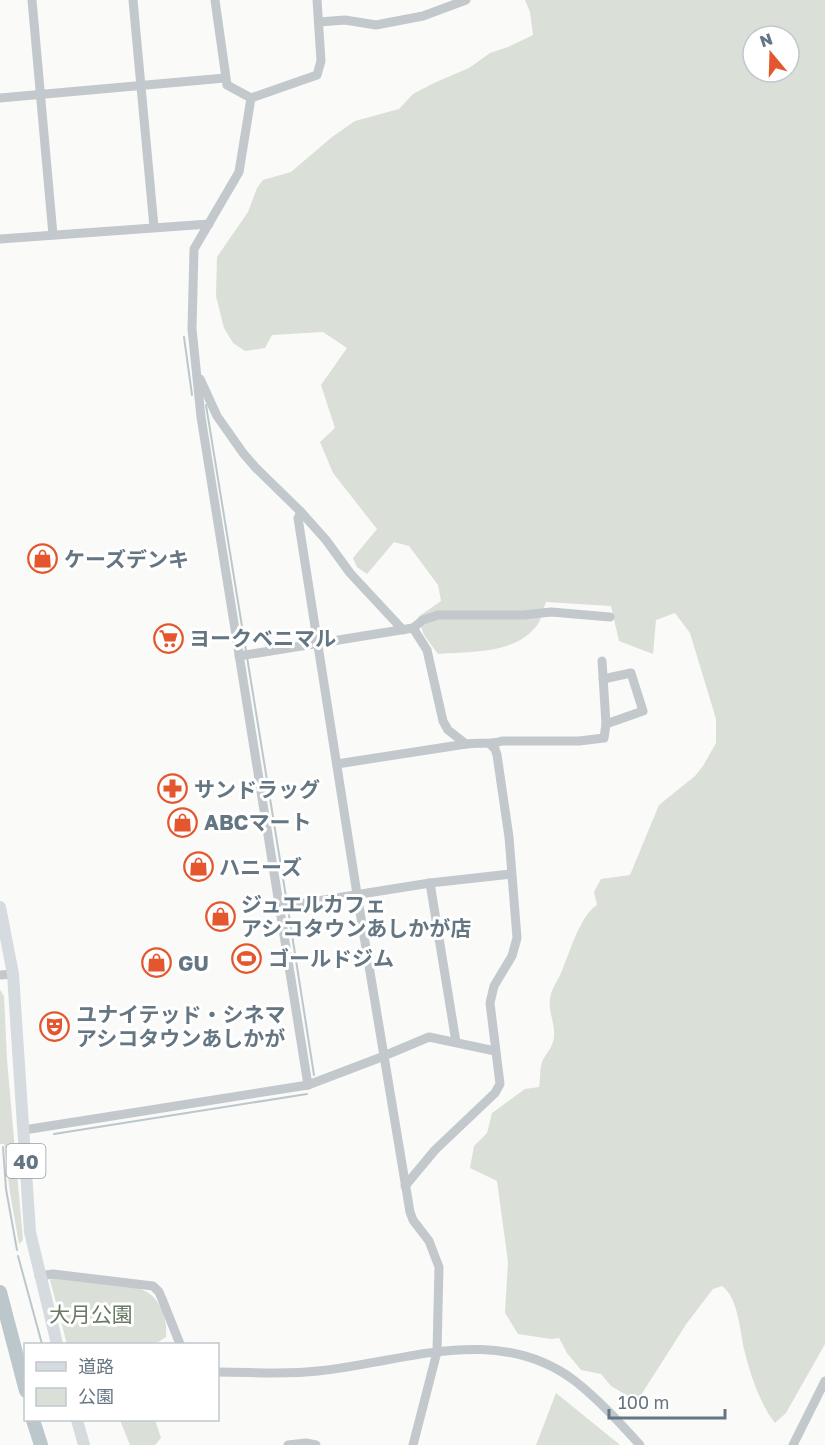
<svg xmlns="http://www.w3.org/2000/svg" width="825" height="1445" viewBox="0 0 825 1445" font-family="'Golos Text','Noto Sans JP',sans-serif">
	<style>
		.green { fill: #dadfd7; fill-rule: evenodd }
		.lines { fill: none; stroke-linecap: round; stroke-linejoin: round }
		.stream { stroke: #bbc7cb; stroke-width: 2 }
		.river { stroke: #bbc7cb; stroke-width: 14 }
		.minor { stroke: #c3c8cc; stroke-width: 9 }
		.major { stroke: #d6dbdf; stroke-width: 12 }
		.labels { text-anchor: middle; dominant-baseline: central; stroke-width: 6; stroke-linejoin: round; paint-order: stroke }
		.shield { fill: #fff; stroke: #939fa8; stroke-width: 1.5 }
		.shield-label { font-size: 20px; font-weight: bold; fill: #657683 }
		.poi-label { font-size: 21px; font-weight: bold; fill: #657683; stroke: #fff; text-anchor: start }
		.park-label { font-size: 21px; fill: #687a64; stroke: #fff }
	</style>
	<rect width="100%" height="100%" fill="#fafaf8"/>
	<g class="green">
		<path d="M 525,0 L 825,0 L 825,1344 L 786,1413 L 775,1423 C 760,1404 751,1376 745,1353 C 740,1334 739,1298 722,1286 L 713,1289 L 687,1323 L 639,1398 L 628,1396 L 611,1386 L 601,1374 L 581,1370 L 567,1353 L 559,1338 L 551,1339 L 518,1334 L 505,1313 L 508,1262 L 497,1181 L 470,1168 L 474,1146 L 487,1133 L 492,1113 L 525,1089 L 539,1087 C 541,1079 539,1067 543,1060 C 547,1052 554,1046 554,1035 C 555,1023 548,1011 550,999 C 551,989 557,982 561,973 C 569,955 580,915 597,905 L 594,892 L 601,879 L 630,875 L 659,805 L 695,776 L 703,766 L 716,743 L 716,719 L 690,633 L 675,613 L 656,620 L 653,654 L 619,641 L 611,606 L 546,602 C 543,609 542,618 538,624 C 516,655 471,651 438,654 L 424,635 L 418,617 L 441,601 L 438,585 L 409,546 L 394,542 L 367,574 L 357,567 L 353,558 L 377,529 L 333,473 L 320,442 L 335,428 L 321,385 L 347,348 L 323,332 L 272,335 L 265,348 L 245,351 L 233,343 L 224,328 L 216,296 L 217,257 L 248,212 L 257,188 L 263,180 L 291,172 L 332,137 L 355,121 L 399,109 L 413,94 L 434,83 L 469,68 L 490,53 L 508,47 L 533,35 L 530,12 ZM 753,36 L 789,36 L 789,72 L 753,72 Z"/>
		<polygon points="0,990 4,996 7,1060 23,1240 19,1244 10,1193 5,1149 4,1144 0,1144"/>
		<path d="M 53,1277 C 73,1279 132,1283 147,1292 C 161,1300 168,1321 166,1337 L 158,1342 L 149,1344 L 67,1344 L 50,1280 Z"/>
		<polygon points="556,1393 620,1445 536,1445"/>
		<polygon points="120,1420 155,1420 161,1438 155,1445 130,1445"/>
	</g>
	<g class="lines">
		<g class="stream">
			<polyline points="184,337 192,395"/>
			<polyline points="206,405 246,651"/>
			<polyline points="247,657 287,903"/>
			<polyline points="288,909 314,1075"/>
			<polyline points="54,1134 307,1094"/>
			<polyline points="3,1147 6,1189 17,1250"/>
			<polyline points="18,1256 42,1344"/>
			<polyline points="33,1421 36,1420"/>
		</g>
		<g class="river">
			<polyline points="0,1292 26,1391"/>
			<polyline points="33,1420 41,1445"/>
		</g>
		<g class="minor">
			<polyline points="32,0 53,235"/>
			<polyline points="133,0 154,227"/>
			<polyline points="215,0 227,85 251,98 317,75 321,61 317,0"/>
			<polyline points="319,22 345,20 376,25 423,16 466,0"/>
			<polyline points="0,98 225,78"/>
			<polyline points="251,98 239,172 194,249 192,329 201,417 308,1085"/>
			<polyline points="0,239 209,224"/>
			<polyline points="200,379 217,416 243,453 256,468 301,512 326,540 350,573 403,630"/>
			<polyline points="301,512 298,518 357,894 410,1212 413,1220 429,1241 439,1267 437,1352 413,1445"/>
			<path d="M 413,628 L 427,650 L 443,721 L 448,730 L 466,744 C 479,742 490,745 502,741 L 579,741 L 604,738 L 606,724 L 602,661"/>
			<polyline points="239,656 413,628 423,620 438,615 524,615 551,612 610,617"/>
			<polyline points="603,679 631,673 643,711 606,724"/>
			<polyline points="337,764 466,744"/>
			<polyline points="430,883 456,1042"/>
			<polyline points="280,907 430,883 511,874"/>
			<polyline points="0,975 13,974"/>
			<polyline points="24,1130 308,1085 379,1058 429,1037 495,1051"/>
			<polyline points="405,1186 435,1150 495,1093 500,1084 490,1003 494,986 512,956 517,938 509,837 497,755 495,749 490,744"/>
			<polyline points="39,1276 53,1274 153,1286 159,1292 162,1299 180,1344"/>
			<path d="M 218,1372 C 251,1372 285,1375 318,1371 C 405,1362 497,1322 575,1381 C 599,1400 620,1423 640,1445"/>
			<polyline points="288,1445 306,1443 316,1445"/>
			<polyline points="793,1445 825,1381"/>
		</g>
		<g class="major">
			<polyline points="0,907 13,974 30,1232 57,1344"/>
			<polyline points="77,1420 84,1445"/>
		</g>
	</g>
	<defs>
		<symbol id="shop-ring" viewBox="-11 -11 22 22"><circle r="9.5" fill="#fff" stroke="#e4572e" stroke-width="1.5"/><path d="M-5-2.5h2.3a2.7 3.5 0 0 1 5.4 0H5L5.5 6h-11ZM-1.5-2.5h3a1.5 2.3 0 0 0-3 0Z" fill="#e4572e"/></symbol>
		<symbol id="supermarket-ring" viewBox="-11 -11 22 22"><circle r="9.5" fill="#fff" stroke="#e4572e" stroke-width="1.5"/><path d="M-6-5.5h2.5l.6 2H6L4.5 2H-2.5L-4.4-4H-6ZM-1.5 3.2a1.3 1.3 0 1 0 .1 0ZM3 3.2a1.3 1.3 0 1 0 .1 0Z" fill="#e4572e"/></symbol>
		<symbol id="pharmacy-ring" viewBox="-11 -11 22 22"><circle r="9.5" fill="#fff" stroke="#e4572e" stroke-width="1.5"/><path d="M-2-6h4v4h4v4h-4v4h-4v-4h-4v-4h4Z" fill="#e4572e"/></symbol>
		<symbol id="stadium-ring" viewBox="-11 -11 22 22"><circle r="9.5" fill="#fff" stroke="#e4572e" stroke-width="1.5"/><path d="M0-5a6.5 5 0 1 0 0 10a6.5 5 0 1 0 0-10ZM-3.5-1.8h7v3.6h-7Z" fill="#e4572e"/></symbol>
		<symbol id="theatre-ring" viewBox="-11 -11 22 22"><circle r="9.5" fill="#fff" stroke="#e4572e" stroke-width="1.5"/><path d="M-5-5.5Q0-4 5-5.5V0Q5 5 0 6Q-5 5-5 0ZM-3.3-2.5H-1v1.5H-3.3ZM1-2.5H3.3v1.5H1ZM-2.8 1Q0 5.5 2.8 1Z" fill="#e4572e"/></symbol>
	</defs>
	<g fill-rule="evenodd">
		<use href="#shop-ring" x="26" y="542" width="33" height="33"/>
		<use href="#supermarket-ring" x="152" y="622" width="33" height="33"/>
		<use href="#pharmacy-ring" x="156" y="772" width="33" height="33"/>
		<use href="#shop-ring" x="166" y="806" width="33" height="33"/>
		<use href="#shop-ring" x="182" y="850" width="33" height="33"/>
		<use href="#shop-ring" x="204" y="900" width="33" height="33"/>
		<use href="#stadium-ring" x="230" y="942" width="33" height="33"/>
		<use href="#shop-ring" x="140" y="946" width="33" height="33"/>
		<use href="#theatre-ring" x="38" y="1010" width="33" height="33"/>
	</g>
	<g class="labels">
		<rect class="shield" x="6.5" y="1144" width="39" height="34" rx="4.5"/>
		<g class="shield-label">
			<text x="26" y="1161">40</text>
		</g>
		<g class="poi-label">
			<text x="64" y="559">ケーズデンキ</text>
			<text x="189" y="638">ヨークベニマル</text>
			<text x="194" y="789">サンドラッグ</text>
			<text x="204" y="822">ABCマート</text>
			<text x="219" y="867">ハニーズ</text>
			<text x="241" y="904">ジュエルカフェ<tspan x="241" dy="24">アシコタウンあしかが店</tspan></text>
			<text x="268" y="958">ゴールドジム</text>
			<text x="178" y="963">GU</text>
			<text x="76" y="1014">ユナイテッド・シネマ<tspan x="76" dy="24">アシコタウンあしかが</tspan></text>
		</g>
		<g class="park-label">
			<text x="91" y="1314">大月公園</text>
		</g>
	</g>
	<rect x="24" y="1343" width="195" height="78" fill="#ffffff" stroke="#c1c8cd" stroke-width="1.5"/>
	<rect x="36" y="1362" width="30" height="9" fill="#d6dbdf" stroke="#c1c8cd" stroke-width="1.5"/>
	<text x="78" y="1373" font-size="18" fill="#657683">道路</text>
	<rect x="36" y="1388" width="30" height="18" fill="#dadfd7" stroke="#c1c8cd" stroke-width="1.5"/>
	<text x="78" y="1403" font-size="18" fill="#657683">公園</text>
	<g transform="translate(771 54) rotate(341)"><circle r="28" fill="#ffffff" stroke="#c1c8cd" stroke-width="1.5"/>
	<path d="M0-4.5L10 22L0 15L-10 22Z" fill="#e4572e"/>
	<text y="-9" font-size="16" font-weight="bold" text-anchor="middle" fill="#657683">N</text>
	</g>
	<path d="M609 1409v9h116v-9" fill="none" stroke="#657683" stroke-width="3"/>
	<text x="618" y="1409" font-size="18" fill="#657683" stroke="#ffffff" stroke-width="4.5" paint-order="stroke">100 m</text>
</svg>
